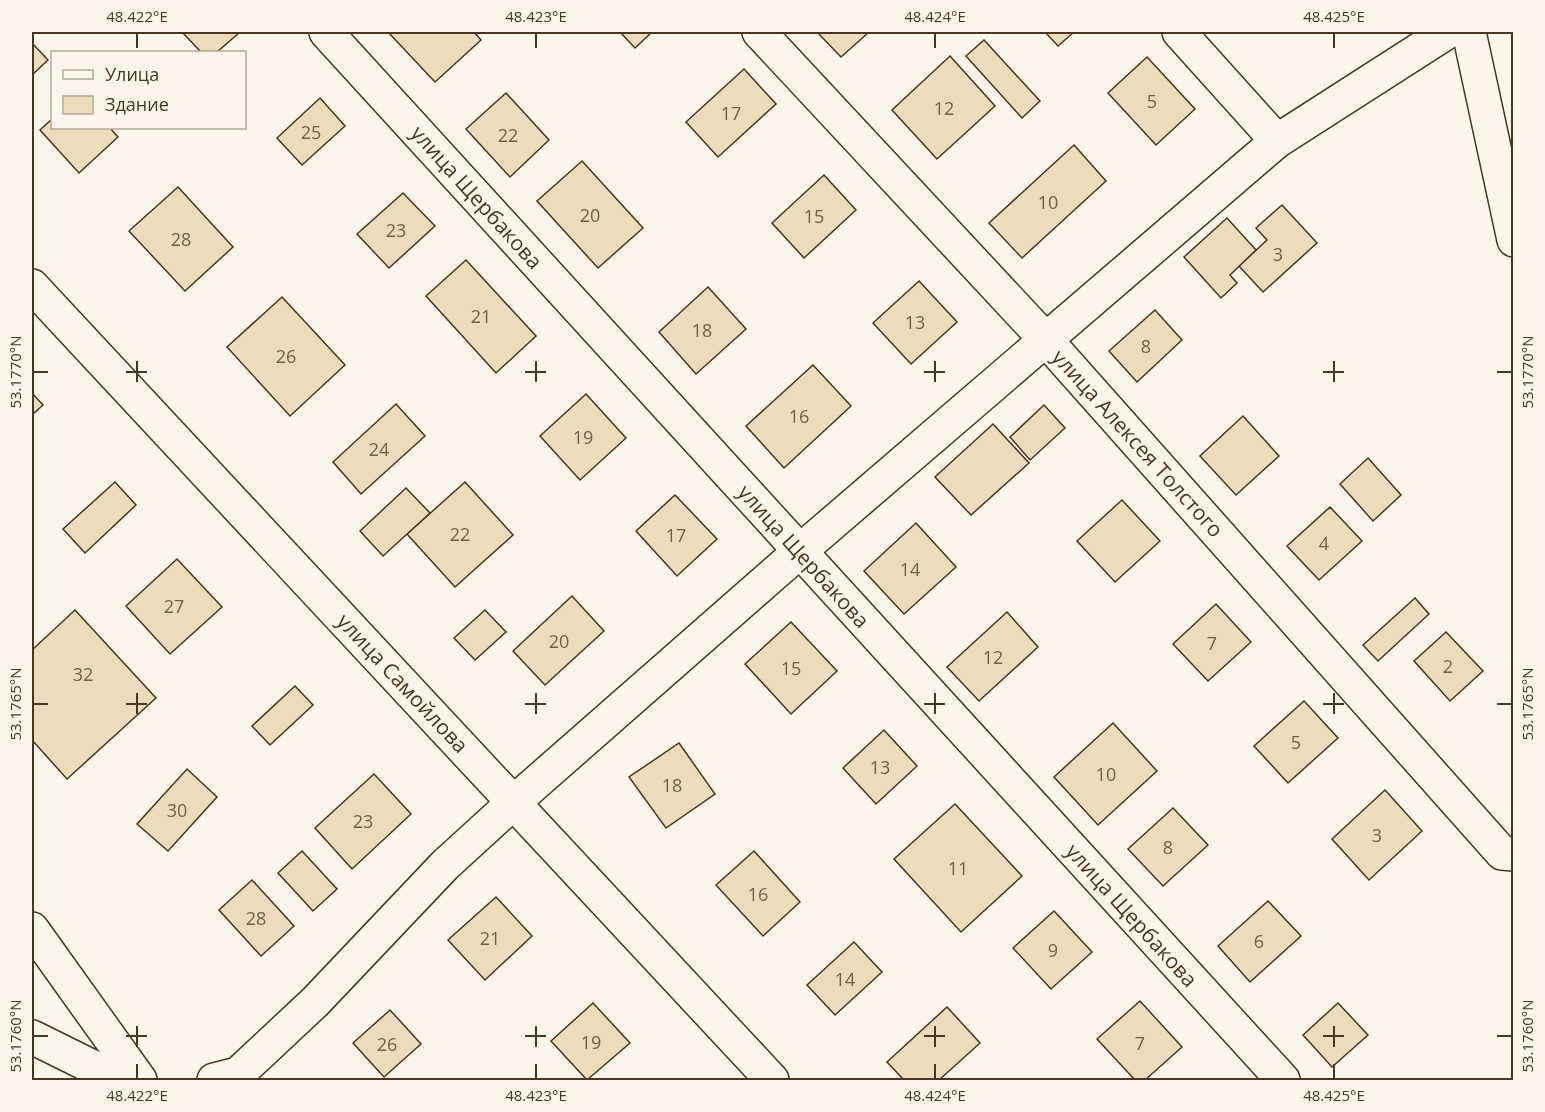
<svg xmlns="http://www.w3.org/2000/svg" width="1545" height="1112" viewBox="0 0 1545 1112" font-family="'Open Sans',sans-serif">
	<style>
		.building { fill: #ecdcbc; stroke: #4a3520; stroke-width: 1.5 }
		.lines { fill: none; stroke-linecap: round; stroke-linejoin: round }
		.street-casing { stroke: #4a3520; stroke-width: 36 }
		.secondary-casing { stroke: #4a3520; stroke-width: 36 }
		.street { stroke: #fbf6e9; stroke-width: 33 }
		.secondary { stroke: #fbf6e9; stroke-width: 33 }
		.ticks { fill: none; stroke: #4a3520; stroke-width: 2 }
		.labels { text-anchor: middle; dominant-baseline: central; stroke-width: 4.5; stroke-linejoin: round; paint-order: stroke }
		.number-label { font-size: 18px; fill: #725f47 }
		.street-label { font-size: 21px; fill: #4a3520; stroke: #fbf6e9 }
		.neatline { fill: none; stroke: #4a3520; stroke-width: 2 }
		.ticks-label { font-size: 15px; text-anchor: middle; fill: #4a3520 }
	</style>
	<rect width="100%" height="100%" fill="#fbf6e9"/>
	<g class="building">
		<polygon points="182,32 240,32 217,52 201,52"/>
		<polygon points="388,32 474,32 481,40 435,82"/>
		<polygon points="620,32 652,32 635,48"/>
		<polygon points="817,32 869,32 841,57"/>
		<polygon points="1045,32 1074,32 1058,46"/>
		<polygon points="984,40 1040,101 1022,118 966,56"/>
		<polygon points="32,43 48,60 32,75"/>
		<polygon points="950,56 995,106 937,159 892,110"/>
		<polygon points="1147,57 1195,109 1156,145 1108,93"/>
		<polygon points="744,69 776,104 718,157 686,122"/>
		<polygon points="506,93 549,140 510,177 466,129"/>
		<polygon points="320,98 345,126 302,165 277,138"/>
		<polygon points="52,119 52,128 110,128 118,137 79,173 40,130"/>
		<polygon points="1074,145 1106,181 1022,258 989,223"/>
		<polygon points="582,161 643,228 598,268 537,201"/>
		<polygon points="824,175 856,210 804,258 772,223"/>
		<polygon points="178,187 233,247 185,291 129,231"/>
		<polygon points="403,193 435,226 389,268 357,234"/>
		<polygon points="1282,205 1317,243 1263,292 1239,266 1267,240 1256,228"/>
		<polygon points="1227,218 1256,250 1230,275 1237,283 1221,298 1184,257"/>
		<polygon points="466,260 536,336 496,373 426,296"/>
		<polygon points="919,281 957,322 911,364 873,323"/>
		<polygon points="708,287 746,329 696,374 659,332"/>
		<polygon points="282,297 345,365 290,416 227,347"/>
		<polygon points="1155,310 1182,340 1137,382 1109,351"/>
		<polygon points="813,365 851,406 784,468 746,426"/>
		<polygon points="32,393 43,405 32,415"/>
		<polygon points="586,394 626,438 580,480 540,436"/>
		<polygon points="396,404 425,436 361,494 333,462"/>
		<polygon points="1044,405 1065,428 1030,460 1010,437"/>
		<polygon points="1243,416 1279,456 1236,495 1200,456"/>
		<polygon points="993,424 1029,463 971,515 935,477"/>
		<polygon points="1368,458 1401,495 1373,521 1340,484"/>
		<polygon points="115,482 136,505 85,553 63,529"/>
		<polygon points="465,482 513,535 455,587 407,534"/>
		<polygon points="406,488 430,513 383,556 360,531"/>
		<polygon points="675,495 717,539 677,576 636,531"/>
		<polygon points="1122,500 1160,541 1115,582 1077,541"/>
		<polygon points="1330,507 1362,541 1319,580 1287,546"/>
		<polygon points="916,523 956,567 904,614 864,571"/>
		<polygon points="177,559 222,607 170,654 126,606"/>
		<polygon points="572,596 604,631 545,685 513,651"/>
		<polygon points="1415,598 1429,614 1378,661 1363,645"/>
		<polygon points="1216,604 1251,642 1208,681 1173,644"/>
		<polygon points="75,610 156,698 67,779 32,740 32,650"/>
		<polygon points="485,610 506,632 475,660 454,638"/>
		<polygon points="1007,612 1038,647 979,701 947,667"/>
		<polygon points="791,622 837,671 791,714 745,664"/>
		<polygon points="1446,632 1483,671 1450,701 1414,661"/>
		<polygon points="295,686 313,705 270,745 252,726"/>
		<polygon points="1304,701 1338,738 1288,783 1254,746"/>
		<polygon points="1113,723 1157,771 1098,825 1054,777"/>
		<polygon points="884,730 917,766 876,804 843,768"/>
		<polygon points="679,743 715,794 666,828 629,777"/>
		<polygon points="187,769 217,797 168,851 137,824"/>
		<polygon points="374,774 411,814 352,869 315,828"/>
		<polygon points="1385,790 1422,831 1369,880 1332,839"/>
		<polygon points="955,804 1022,876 961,932 894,859"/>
		<polygon points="1173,808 1208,845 1163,886 1128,849"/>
		<polygon points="302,851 337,889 313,911 278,873"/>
		<polygon points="754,851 800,902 763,936 716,885"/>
		<polygon points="252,880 294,926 261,956 219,910"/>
		<polygon points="496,897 532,936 485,980 448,940"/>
		<polygon points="1268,901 1301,936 1250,982 1218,946"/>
		<polygon points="1054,911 1092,952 1051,989 1013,948"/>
		<polygon points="854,942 882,972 835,1015 807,985"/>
		<polygon points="1140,1001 1182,1047 1145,1080 1135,1080 1097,1039"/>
		<polygon points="593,1003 630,1043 587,1080 551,1041"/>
		<polygon points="1338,1003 1368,1035 1332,1067 1303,1035"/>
		<polygon points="947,1007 980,1043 939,1080 904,1080 887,1062"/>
		<polygon points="390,1010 421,1044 384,1077 353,1043"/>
	</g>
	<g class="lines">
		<defs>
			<g id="street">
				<polyline points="326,32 1283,1080"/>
				<polyline points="759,32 1046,340 1502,853 1514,854"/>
				<polyline points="1179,32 1277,141"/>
				<polyline points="32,286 772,1080"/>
				<polyline points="32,929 140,1080"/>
				<polyline points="32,1037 119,1080"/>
				<polyline points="214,1080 238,1074 315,1002 445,865 514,802 800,551 1277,141 1447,32"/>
			</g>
			<polyline id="secondary" points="1469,32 1514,240"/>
		</defs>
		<use href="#street" class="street-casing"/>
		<use href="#secondary" class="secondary-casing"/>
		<use href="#street" class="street"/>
		<use href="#secondary" class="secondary"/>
	</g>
	<path class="ticks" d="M 137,33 L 137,48M 536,33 L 536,48M 935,33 L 935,48M 1334,33 L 1334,48M 137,361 L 137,382M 536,361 L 536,382M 935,361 L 935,382M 1334,361 L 1334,382M 33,372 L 48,372M 126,372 L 147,372M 525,372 L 546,372M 924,372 L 945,372M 1323,372 L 1344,372M 1497,372 L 1512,372M 137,693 L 137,714M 536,693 L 536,714M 935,693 L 935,714M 1334,693 L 1334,714M 33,704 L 48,704M 126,704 L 147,704M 525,704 L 546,704M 924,704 L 945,704M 1323,704 L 1344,704M 1497,704 L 1512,704M 137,1026 L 137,1047M 536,1026 L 536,1047M 935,1026 L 935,1047M 1334,1026 L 1334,1047M 33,1036 L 48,1036M 126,1036 L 147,1036M 525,1036 L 546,1036M 924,1036 L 945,1036M 1323,1036 L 1344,1036M 1497,1036 L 1512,1036M 137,1064 L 137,1079M 536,1064 L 536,1079M 935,1064 L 935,1079M 1334,1064 L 1334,1079"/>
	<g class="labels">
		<g class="number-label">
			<text x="1152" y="101">5</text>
			<text x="944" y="108">12</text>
			<text x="731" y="113">17</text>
			<text x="311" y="132">25</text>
			<text x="508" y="135">22</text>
			<text x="1048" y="202">10</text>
			<text x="590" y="215">20</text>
			<text x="814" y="216">15</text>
			<text x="396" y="230">23</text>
			<text x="181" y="239">28</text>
			<text x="1278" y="254">3</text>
			<text x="481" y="316">21</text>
			<text x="915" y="322">13</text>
			<text x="702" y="330">18</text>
			<text x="1146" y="346">8</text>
			<text x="286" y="356">26</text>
			<text x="799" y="416">16</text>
			<text x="583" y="437">19</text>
			<text x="379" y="449">24</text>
			<text x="460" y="534">22</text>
			<text x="676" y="535">17</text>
			<text x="1324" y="543">4</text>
			<text x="910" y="569">14</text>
			<text x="174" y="606">27</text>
			<text x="559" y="641">20</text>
			<text x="1212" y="643">7</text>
			<text x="993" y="657">12</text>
			<text x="1448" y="666">2</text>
			<text x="791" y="668">15</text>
			<text x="83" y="674">32</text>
			<text x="1296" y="742">5</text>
			<text x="880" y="767">13</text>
			<text x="1106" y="774">10</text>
			<text x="672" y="785">18</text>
			<text x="177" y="810">30</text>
			<text x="363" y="821">23</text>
			<text x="1377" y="835">3</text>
			<text x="1168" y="847">8</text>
			<text x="958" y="868">11</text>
			<text x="758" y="894">16</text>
			<text x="256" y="918">28</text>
			<text x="490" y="938">21</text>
			<text x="1259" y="941">6</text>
			<text x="1053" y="950">9</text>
			<text x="845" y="979">14</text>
			<text x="591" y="1042">19</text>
			<text x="1140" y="1043">7</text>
			<text x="387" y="1044">26</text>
		</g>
		<g class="street-label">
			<text transform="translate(477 197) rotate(48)">улица Щербакова</text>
			<text transform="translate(1138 443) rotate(48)">улица Алексея Толстого</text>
			<text transform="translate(804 556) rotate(48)">улица Щербакова</text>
			<text transform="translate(403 683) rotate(47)">улица Самойлова</text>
			<text transform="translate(1132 915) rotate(48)">улица Щербакова</text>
		</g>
	</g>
	<rect width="1545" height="1112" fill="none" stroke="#fbf6e9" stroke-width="66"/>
	<rect x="51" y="51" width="195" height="78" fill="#fbf6e9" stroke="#b4a999" stroke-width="1.5"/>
	<rect x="63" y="70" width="30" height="9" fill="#fbf6e9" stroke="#b4a999" stroke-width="1.5"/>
	<text x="105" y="81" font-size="18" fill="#4a3520">Улица</text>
	<rect x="63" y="96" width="30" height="18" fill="#ecdcbc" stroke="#b4a999" stroke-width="1.5"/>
	<text x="105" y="111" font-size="18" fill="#4a3520">Здание</text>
	<rect x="33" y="33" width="1479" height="1046" class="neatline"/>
	<g class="ticks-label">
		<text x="137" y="22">48.422°E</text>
		<text x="536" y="22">48.423°E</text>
		<text x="935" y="22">48.424°E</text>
		<text x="1334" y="22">48.425°E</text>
		<text transform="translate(16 372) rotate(-90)" y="5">53.1770°N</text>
		<text transform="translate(1528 372) rotate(-90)" y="5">53.1770°N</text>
		<text transform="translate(16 704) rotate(-90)" y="5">53.1765°N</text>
		<text transform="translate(1528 704) rotate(-90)" y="5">53.1765°N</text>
		<text transform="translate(16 1036) rotate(-90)" y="5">53.1760°N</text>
		<text transform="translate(1528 1036) rotate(-90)" y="5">53.1760°N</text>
		<text x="137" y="1101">48.422°E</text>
		<text x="536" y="1101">48.423°E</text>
		<text x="935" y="1101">48.424°E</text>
		<text x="1334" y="1101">48.425°E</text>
	</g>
</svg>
